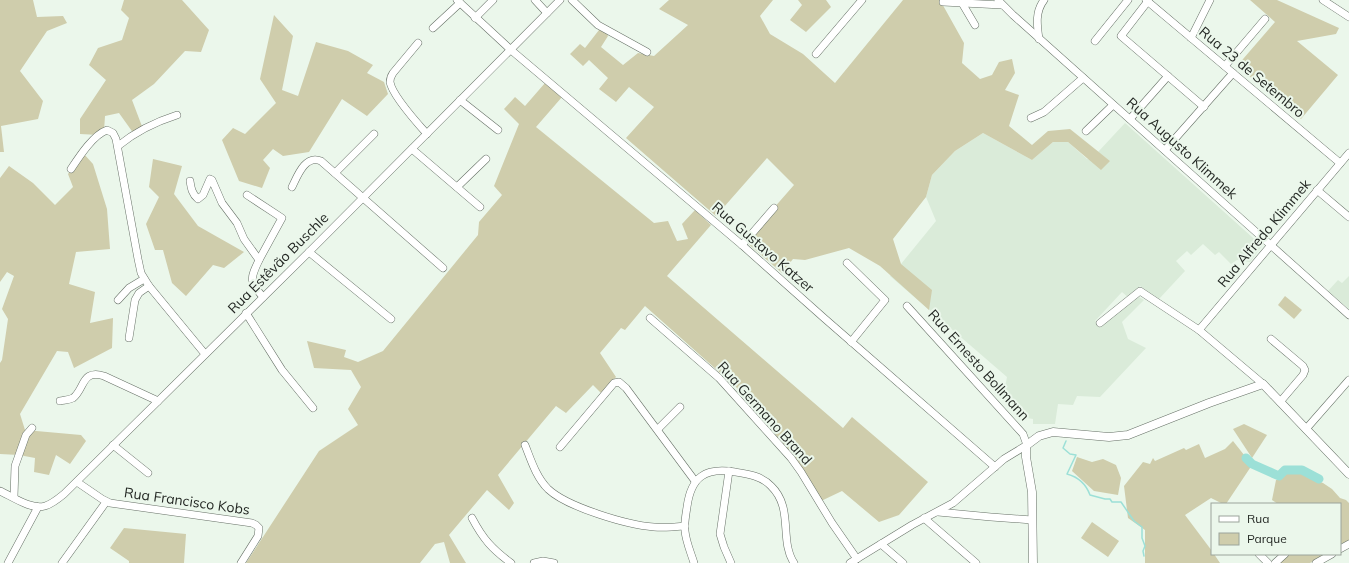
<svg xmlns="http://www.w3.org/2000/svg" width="1349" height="563" viewBox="0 0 1349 563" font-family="Mulish,sans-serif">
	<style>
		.built { fill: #daebd9 }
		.green { fill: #cfcdac }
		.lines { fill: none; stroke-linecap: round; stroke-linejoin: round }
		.stream { stroke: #9ce0d7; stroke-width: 1.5 }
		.river { stroke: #9ce0d7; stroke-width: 9 }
		.minor-casing { stroke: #667066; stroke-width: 8 }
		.major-casing { stroke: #667066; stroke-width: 9 }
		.minor { stroke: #fff; stroke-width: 7 }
		.major { stroke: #fff; stroke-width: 8 }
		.labels { text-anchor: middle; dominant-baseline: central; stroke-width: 4; stroke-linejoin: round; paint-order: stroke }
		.street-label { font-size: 14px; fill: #242824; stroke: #ebf7eb }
	</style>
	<rect width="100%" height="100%" fill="#ebf7eb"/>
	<g class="built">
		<polygon points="1125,123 1262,246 1250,262 1237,260 1231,264 1219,252 1215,255 1203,244 1191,255 1187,251 1176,261 1185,271 1159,299 1140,286 1130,299 1122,292 1095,321 1101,326 1139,297 1144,300 1122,322 1128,339 1146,348 1100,397 1077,396 1073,405 1058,404 1055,424 1033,424 1033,419 1027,418 1004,392 1007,377 890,276 901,264 936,221 926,197 932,175 955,151 983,133 1032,160 1053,142 1068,142 1087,159 1110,161 1098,152"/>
		<polygon points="1349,276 1349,309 1328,291 1338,280 1342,283"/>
	</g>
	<g class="green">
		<polygon points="0,0 33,0 37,17 63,16 67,23 47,31 20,71 43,101 38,119 1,126 4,152 0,152"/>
		<polygon points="124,0 182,0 209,30 201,52 185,51 154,84 132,100 143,129 134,134 119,113 105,116 104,131 99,135 80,134 80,119 106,80 89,65 98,48 122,40 129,18 121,10"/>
		<polygon points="669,0 773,0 760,16 770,34 803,54 835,83 903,0 940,0 964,43 962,63 980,79 992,75 999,62 1012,59 1015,73 1005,90 1019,95 1009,126 1032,145 1048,131 1070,129 1110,161 1101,170 1068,142 1053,142 1032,160 983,133 955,151 932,175 926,197 893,239 901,264 932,290 929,310 880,266 849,248 805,260 793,259 782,273 745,241 794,185 767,158 716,216 626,138 654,107 629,87 616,102 599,89 608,78 589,60 583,66 570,54 580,44 585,48 599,30 606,32 608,36 601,47 623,65 638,53 654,56 688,25 659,9"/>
		<polygon points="798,0 826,0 831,7 806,32 790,20 802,5"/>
		<polygon points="1250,0 1277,0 1339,28 1336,34 1297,41 1338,75 1301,119 1237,66 1275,22"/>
		<polygon points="274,15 293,36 282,90 298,96 316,42 348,51 373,65 367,73 384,82 388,94 367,116 342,99 309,152 283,156 273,149 263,160 270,168 262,188 239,181 222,140 233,128 245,134 276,103 260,79"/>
		<polygon points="545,83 562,97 536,127 654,223 668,221 677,241 688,239 682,224 695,210 711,225 667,276 843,428 852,417 928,482 899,515 879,522 842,491 821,501 800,464 736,387 645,306 625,330 621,328 600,353 616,377 601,393 593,385 566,413 556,406 498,475 514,503 509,510 487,490 449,535 466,563 450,563 444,542 435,544 420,563 246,563 319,451 358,425 348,409 361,387 351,370 314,368 307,341 346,350 344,357 358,362 383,351 478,235 479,222 502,195 494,186 519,124 504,109 515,97 525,106"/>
		<polygon points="83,153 93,164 107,209 110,249 76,252 69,284 95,292 90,323 113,318 112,348 74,368 68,352 57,351 20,414 25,430 81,435 86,441 70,464 56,455 49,475 34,472 35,458 19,455 0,454 0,363 2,360 8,319 2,309 14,276 7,272 0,282 0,178 9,166 33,183 55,205 73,187 68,174"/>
		<polygon points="153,159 182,166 174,194 198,226 244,252 224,268 213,265 186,296 172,283 163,250 155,250 146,224 159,197 149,187"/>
		<polygon points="1285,296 1302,310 1294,319 1278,305"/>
		<polygon points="1244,424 1267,435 1252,458 1233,429"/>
		<polygon points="1233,441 1252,465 1226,504 1223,504 1211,498 1185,515 1212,551 1212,554 1214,554 1220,563 1145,563 1145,530 1128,518 1124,486 1143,462 1150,464 1153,458 1155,461 1184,448 1186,450 1199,444 1205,458 1225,449"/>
		<polygon points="1077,457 1092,462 1103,459 1116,465 1121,478 1118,495 1094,491 1072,471"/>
		<polygon points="1300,473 1323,483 1332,489 1340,498 1346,500 1349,503 1349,541 1340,544 1340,504 1278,504 1272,500 1276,480 1281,479 1286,474"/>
		<polygon points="1092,522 1119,541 1108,557 1081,538"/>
		<polygon points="124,528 186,534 184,563 129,563 129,561 110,548"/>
		<polygon points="1289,554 1325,554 1310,563 1280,563"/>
	</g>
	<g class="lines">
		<path class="stream" d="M 1066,441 L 1063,448 L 1070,454 L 1076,455 L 1067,474 C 1078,477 1086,484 1090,495 L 1105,499 L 1110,499 L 1112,502 L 1121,502 L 1134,521 L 1142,527 L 1142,538 L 1145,546 L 1143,551 L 1144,556"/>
		<polyline class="river" points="1246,458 1252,464 1279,476 1285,470 1302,470 1319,479"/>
		<defs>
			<g id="minor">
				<polyline points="457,0 511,50 742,245 824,318 995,467"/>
				<polyline points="535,0 547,13"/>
				<polyline points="572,0 598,25 647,52"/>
				<polyline points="998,0 1013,15 1349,315"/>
				<polyline points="1146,0 1340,163"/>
				<polyline points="1323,0 1349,17"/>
				<polyline points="1148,1 1121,36 1204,107"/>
				<polyline points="943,2 1002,5"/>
				<polyline points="962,3 975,25"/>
				<polyline points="475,18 493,0"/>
				<polyline points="433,28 460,3"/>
				<polyline points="1191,38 1210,0"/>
				<path d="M 1039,39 C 1037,25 1035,12 1044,0"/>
				<polyline points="1095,41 1128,0"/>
				<path d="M 418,43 L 393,73 C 391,76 390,79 390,82 C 392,95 418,124 427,134"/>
				<polyline points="816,54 862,0"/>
				<polyline points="1225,66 1265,19"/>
				<polyline points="460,100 498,130"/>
				<polyline points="1031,118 1044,112 1083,78"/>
				<polyline points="1130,119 1168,76"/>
				<polyline points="1086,131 1113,105"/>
				<path d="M 118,146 C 135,132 155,122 177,115"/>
				<polyline points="412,149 480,207"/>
				<polyline points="1165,150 1233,73"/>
				<path d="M 71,169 C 79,157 93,135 107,130 L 113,133 L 116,139 L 138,259 L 141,273 L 149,286 L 205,354"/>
				<polyline points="335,173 374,134"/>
				<path d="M 190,181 C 191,188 192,194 198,199 L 203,195 L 210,179 L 212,180 L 222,203 L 237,223 L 244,239 L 259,260 C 250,279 249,281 263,297"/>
				<path d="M 292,187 C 297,177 305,154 321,161 L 443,268"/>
				<polyline points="457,187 486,159"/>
				<polyline points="1317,190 1349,217"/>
				<polyline points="247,195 282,218 259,260"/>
				<polyline points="742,245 774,208"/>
				<polyline points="309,252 391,319"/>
				<polyline points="847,263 885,300 851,342"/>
				<polyline points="118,300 129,288 144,279"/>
				<polyline points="246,313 282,370 313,408"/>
				<polyline points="650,318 719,378 791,458 801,472 832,523 857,559"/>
				<polyline points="1100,323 1140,291 1199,330 1263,384"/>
				<polyline points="1199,330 1349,153"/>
				<polyline points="129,338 135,300 139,293 149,286"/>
				<polyline points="1271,339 1303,366 1305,370 1303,375 1280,402"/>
				<path d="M 60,401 C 65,400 69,400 73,398 C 85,389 81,369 104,376 L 158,401"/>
				<polyline points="658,429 680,407"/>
				<polyline points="1306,429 1349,380"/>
				<polyline points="113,445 148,473"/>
				<path d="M 525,445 C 531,460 536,477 548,489 C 567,507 627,525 654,527 C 664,528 674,527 685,526"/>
				<polyline points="560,447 614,383 619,382 626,388 695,481"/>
				<polyline points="729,471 720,534 724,547 731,563"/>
				<polyline points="77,482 102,499 110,503 252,523 256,525 259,528 258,536 241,563"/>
				<path d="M 0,491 C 13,497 31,510 45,506 C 52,504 58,499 64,494 L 309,252 L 560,0"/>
				<polyline points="14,497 15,466 26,435 32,428"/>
				<polyline points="938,512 991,517 1032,520"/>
				<path d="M 472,518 C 483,539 492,549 511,563"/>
				<polyline points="924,518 976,563"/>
				<polyline points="881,544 903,563"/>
				<polyline points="1340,549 1349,544"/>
				<polyline points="1259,554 1268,563"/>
				<polyline points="8,563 38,507"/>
				<polyline points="62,563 106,502"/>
				<polyline points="534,563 543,561 554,563"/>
				<path d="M 694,563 C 691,553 686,542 685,531 C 684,523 686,514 687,507 C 691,477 705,467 735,472 C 748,474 762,476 771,486 C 794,508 779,540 794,563"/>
				<polyline points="850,563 912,525 953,503 1004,459 1027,445 1023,434 907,306"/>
				<polyline points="1275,563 1285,554"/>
				<polyline points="1316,563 1332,554"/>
			</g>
			<polyline id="major" points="1033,563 1032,492 1026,457 1026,448 1027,445 1039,436 1053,432 1109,437 1128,435 1209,403 1263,384 1349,474"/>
		</defs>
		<use href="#minor" class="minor-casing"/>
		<use href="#major" class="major-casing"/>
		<use href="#minor" class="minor"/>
		<use href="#major" class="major"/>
	</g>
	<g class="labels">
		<g class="street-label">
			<text transform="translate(1252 72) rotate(40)">Rua 23 de Setembro</text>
			<text transform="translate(1182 148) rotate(42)">Rua Augusto Klimmek</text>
			<text transform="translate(1264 233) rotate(-50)">Rua Alfredo Klimmek</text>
			<text transform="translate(763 247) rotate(41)">Rua Gustavo Katzer</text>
			<text transform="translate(278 263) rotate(-45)">Rua Estêvão Buschle</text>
			<text transform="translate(979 365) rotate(48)">Rua Ernesto Bollmann</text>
			<text transform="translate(765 413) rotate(48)">Rua Germano Brand</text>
			<text transform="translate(187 501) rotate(8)">Rua Francisco Kobs</text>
		</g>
	</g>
	<rect x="1211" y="503" width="130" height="52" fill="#ebf7eb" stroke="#9ba49b"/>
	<rect x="1219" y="516" width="20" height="6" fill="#ffffff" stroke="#9ba49b"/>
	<text x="1247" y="523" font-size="12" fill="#242824">Rua</text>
	<rect x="1219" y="533" width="20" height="12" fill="#cfcdac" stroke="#9ba49b"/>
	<text x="1247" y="543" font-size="12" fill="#242824">Parque</text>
</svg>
